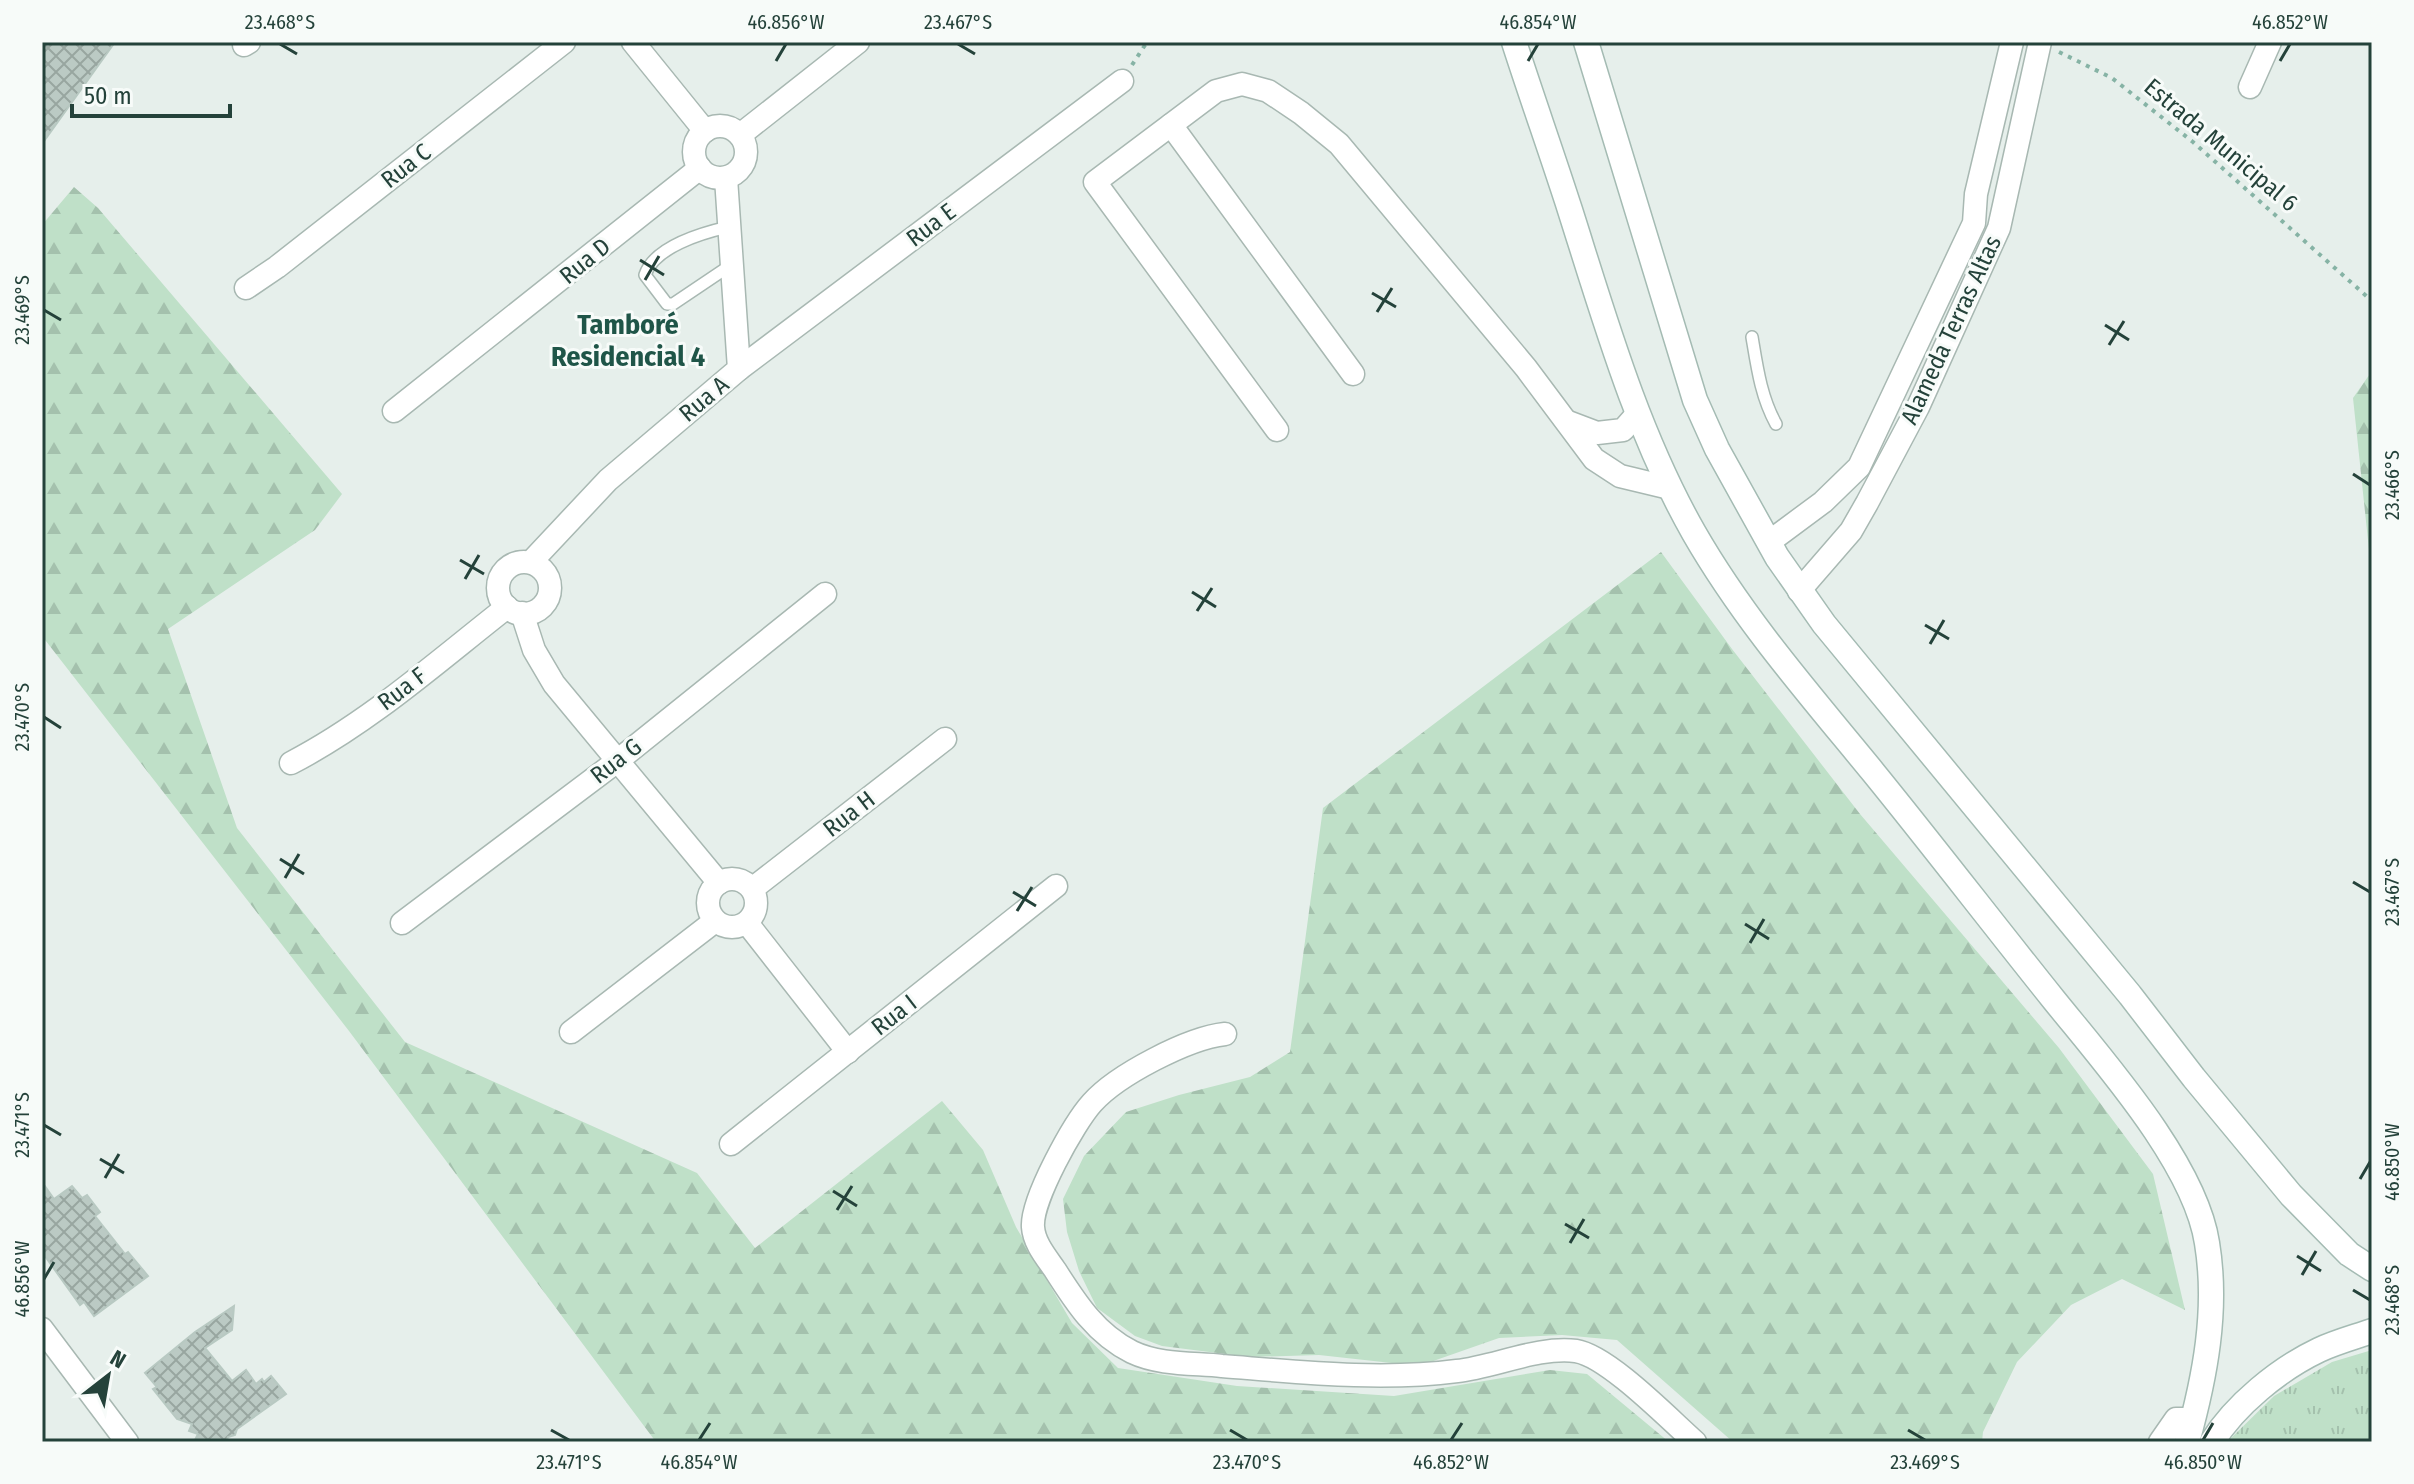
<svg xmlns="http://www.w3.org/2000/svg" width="2414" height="1484" viewBox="0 0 2414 1484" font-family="'Fira Sans Condensed',sans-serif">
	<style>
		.grass { fill: url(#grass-tufts) }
		.forest { fill: url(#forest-firs) }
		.building { fill: url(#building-cross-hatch); stroke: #b8c9c2; stroke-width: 2 }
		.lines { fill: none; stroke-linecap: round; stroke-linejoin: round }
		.service-casing { stroke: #a8b8b2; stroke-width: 14 }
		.minor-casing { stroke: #a8b8b2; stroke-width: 25 }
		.secondary-casing { stroke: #a4bbb3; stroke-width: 27 }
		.path { stroke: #86b3a5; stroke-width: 4; stroke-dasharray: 4 6; stroke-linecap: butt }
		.service { stroke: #fff; stroke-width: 11 }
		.minor { stroke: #fff; stroke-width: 22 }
		.secondary { stroke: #fff; stroke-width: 24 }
		.ticks { fill: none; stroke: #24423a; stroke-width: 3 }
		.labels { text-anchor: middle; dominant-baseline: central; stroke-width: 6; stroke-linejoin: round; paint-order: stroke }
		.street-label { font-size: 24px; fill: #24423a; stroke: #f7fbf9 }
		.quarter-label { font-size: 28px; font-weight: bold; fill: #1f5548; stroke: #f7fbf9 }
		.neatline { fill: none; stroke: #24423a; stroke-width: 3 }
		.ticks-label { font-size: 20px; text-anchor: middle; fill: #24423a }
	</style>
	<defs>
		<pattern id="grass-tufts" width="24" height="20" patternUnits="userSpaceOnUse" patternTransform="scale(2)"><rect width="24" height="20" fill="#bfe0c8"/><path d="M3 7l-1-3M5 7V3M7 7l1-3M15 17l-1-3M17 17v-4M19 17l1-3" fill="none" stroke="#a4c1ad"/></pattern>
		<pattern id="forest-firs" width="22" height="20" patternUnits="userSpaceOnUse" patternTransform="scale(2)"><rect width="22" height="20" fill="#bfe0c8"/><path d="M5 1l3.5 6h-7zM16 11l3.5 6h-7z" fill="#a4c1ad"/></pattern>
		<pattern id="building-cross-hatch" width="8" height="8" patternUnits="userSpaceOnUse" patternTransform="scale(2)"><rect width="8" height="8" fill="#bbcac4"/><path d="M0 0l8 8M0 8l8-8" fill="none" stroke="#98a6a0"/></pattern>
	</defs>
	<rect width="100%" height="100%" fill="#e6efeb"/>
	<polygon class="grass" points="2372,1350 2372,1442 2227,1442 2274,1396 2332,1362"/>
	<g class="forest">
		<polygon points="74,187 98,208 342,494 315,530 168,629 237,828 405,1042 697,1173 755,1248 942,1101 983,1150 1016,1227 1072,1323 1118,1368 1237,1386 1394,1396 1550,1370 1587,1374 1669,1442 656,1442 349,1031 42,636 42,225"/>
		<polygon points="2372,371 2372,578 2353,398"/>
		<polygon points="1661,552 1732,649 1860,814 2059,1048 2153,1174 2185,1310 2122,1279 2071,1305 2017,1362 1983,1432 1982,1442 1733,1442 1617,1340 1562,1335 1499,1338 1419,1366 1319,1355 1249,1357 1162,1346 1135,1336 1097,1308 1079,1271 1067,1232 1063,1199 1084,1156 1126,1112 1179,1095 1250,1077 1290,1052 1323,808"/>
	</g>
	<g class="building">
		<polygon points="42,42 115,42 42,144"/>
		<polygon points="42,1182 54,1199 72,1186 82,1198 87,1195 100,1212 95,1216 125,1254 128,1252 148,1276 94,1316 84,1302 80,1305 42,1252"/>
		<polygon points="234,1306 232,1330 205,1348 232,1381 246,1370 256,1384 262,1379 264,1382 271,1376 286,1394 237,1429 235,1435 228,1437 226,1442 194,1442 198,1434 189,1431 192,1424 177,1419 153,1389 157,1387 145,1373 195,1332"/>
	</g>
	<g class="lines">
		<defs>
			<g id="service">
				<path d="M 728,227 C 702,233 654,247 645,275 L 667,304 L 673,304 L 731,265"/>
				<path d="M 1752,337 C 1757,367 1761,397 1776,424"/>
			</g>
			<g id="minor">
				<polyline points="633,42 705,131"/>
				<polyline points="244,45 249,42"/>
				<polyline points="2250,87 2270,42"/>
				<polyline points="1171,125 1353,374"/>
				<circle cx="720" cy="152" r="26"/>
				<polyline points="740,135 858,42"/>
				<polyline points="246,288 277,267 564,42"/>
				<polyline points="739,369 1122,81"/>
				<polyline points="394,411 700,168"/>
				<polyline points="1568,422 1597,433 1623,430 1638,413"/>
				<polyline points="1277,430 1095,182 1216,91 1242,84 1268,91 1301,113 1339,144 1526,368 1594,459 1620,476 1670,488"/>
				<polyline points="1769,542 1823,502 1859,467 1974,223 1976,194 2012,42"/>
				<polyline points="531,562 608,480 739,369 726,178"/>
				<circle cx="524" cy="588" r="26"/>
				<polyline points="1799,591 1851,531 1867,503 1918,407 1999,228 2040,42"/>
				<polyline points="522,613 534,650 554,684 719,883"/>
				<path d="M 291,763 C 370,722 438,661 507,607"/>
				<circle cx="732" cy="903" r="24"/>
				<polyline points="752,889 945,739"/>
				<polyline points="402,923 616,762 825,594"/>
				<polyline points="747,923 848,1052"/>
				<polyline points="571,1032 715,921"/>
				<path d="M 1225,1034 C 1188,1038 1117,1075 1092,1103 C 1074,1123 1031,1200 1033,1227 C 1034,1243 1046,1257 1055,1270 C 1076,1303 1096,1334 1132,1352 C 1159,1365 1193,1363 1222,1366 C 1299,1372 1380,1381 1457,1371 C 1494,1367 1539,1346 1576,1351 C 1608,1356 1669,1419 1695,1442"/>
				<polyline points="731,1144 1056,886"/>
				<polyline points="42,1329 127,1442"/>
				<polyline points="2160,1442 2176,1419 2193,1419"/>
			</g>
			<g id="secondary">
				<path d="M 1514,42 C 1532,98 1552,154 1570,210 C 1605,320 1637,433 1694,533 C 1744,620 1810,695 1873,772 C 1934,847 1993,924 2054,1000 C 2104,1062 2195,1164 2207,1243 C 2218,1310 2205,1377 2187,1442"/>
				<polyline points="1586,42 1695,400 1717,449 1777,557 1824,624 2130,995 2194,1078 2291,1195 2349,1254 2372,1269"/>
				<path d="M 2212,1442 C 2235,1405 2279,1369 2319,1350 C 2336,1342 2355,1337 2372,1331"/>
			</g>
		</defs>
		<use href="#service" class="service-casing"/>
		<use href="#minor" class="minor-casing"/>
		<use href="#secondary" class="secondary-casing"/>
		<g class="path">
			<polyline points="2059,52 2112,78 2193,142 2372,301"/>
			<polyline points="1132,65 1147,42"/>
		</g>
		<use href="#service" class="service"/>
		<use href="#minor" class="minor"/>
		<use href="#secondary" class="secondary"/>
	</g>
	<path class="ticks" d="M 280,44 L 297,54M 958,44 L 975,54M 776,61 L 786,44M 1528,61 L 1538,44M 2280,61 L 2290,44M 640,260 L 664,275M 645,280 L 659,256M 1372,293 L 1396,307M 44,310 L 61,320M 1377,312 L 1392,288M 2105,325 L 2129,340M 2109,345 L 2124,321M 2353,474 L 2370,485M 460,560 L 484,574M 465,579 L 479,555M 1192,592 L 1216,607M 1197,611 L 1212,588M 1925,625 L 1949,639M 1930,644 L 1944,620M 44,717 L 61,728M 280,859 L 304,874M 285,878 L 299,854M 2353,882 L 2370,892M 1013,892 L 1036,906M 1017,911 L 1032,887M 1745,924 L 1769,939M 1750,943 L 1764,919M 44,1125 L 61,1135M 100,1159 L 124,1173M 105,1178 L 119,1154M 2360,1179 L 2370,1162M 833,1191 L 857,1206M 837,1210 L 852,1186M 1565,1224 L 1589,1238M 1570,1243 L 1584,1219M 2297,1256 L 2321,1271M 2302,1275 L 2316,1251M 44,1279 L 54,1262M 2353,1290 L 2370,1300M 551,1430 L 569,1440M 1230,1430 L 1247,1440M 1908,1430 L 1925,1440M 699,1440 L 710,1423M 1451,1440 L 1462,1423M 2203,1440 L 2213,1423"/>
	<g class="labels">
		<g class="street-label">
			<text transform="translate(2221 145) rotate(40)">Estrada Municipal 6</text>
			<text transform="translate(406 166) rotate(-38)">Rua C</text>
			<text transform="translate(931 225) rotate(-37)">Rua E</text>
			<text transform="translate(585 261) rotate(-39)">Rua D</text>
			<text transform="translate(1951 330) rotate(-65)">Alameda Terras Altas</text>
			<text transform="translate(704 399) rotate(-40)">Rua A</text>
			<text transform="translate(402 689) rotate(-37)">Rua F</text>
			<text transform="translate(616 761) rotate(-38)">Rua G</text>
			<text transform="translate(849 814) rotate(-38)">Rua H</text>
			<text transform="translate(894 1015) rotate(-38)">Rua I</text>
		</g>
		<g class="quarter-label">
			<text x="628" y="324">Tamboré<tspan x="628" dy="32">Residencial 4</tspan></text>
		</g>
	</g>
	<rect width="2414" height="1484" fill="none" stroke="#f7fbf9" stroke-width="88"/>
	<g transform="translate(108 1376) rotate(31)" stroke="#f7fbf9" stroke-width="6" paint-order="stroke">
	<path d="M0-6L14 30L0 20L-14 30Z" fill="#24423a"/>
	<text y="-12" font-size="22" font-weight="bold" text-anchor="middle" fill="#24423a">N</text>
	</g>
	<path d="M72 104v12h158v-12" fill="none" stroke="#24423a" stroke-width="4"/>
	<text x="84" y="104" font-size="24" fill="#24423a" stroke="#f7fbf9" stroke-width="6" paint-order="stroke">50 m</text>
	<rect x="44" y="44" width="2326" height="1396" class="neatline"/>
	<g class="ticks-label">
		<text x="280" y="29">23.468°S</text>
		<text x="786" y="29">46.856°W</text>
		<text x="958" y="29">23.467°S</text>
		<text x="1538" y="29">46.854°W</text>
		<text x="2290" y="29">46.852°W</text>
		<text transform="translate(22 310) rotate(-90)" y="7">23.469°S</text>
		<text transform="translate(2392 485) rotate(-90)" y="7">23.466°S</text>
		<text transform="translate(22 717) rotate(-90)" y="7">23.470°S</text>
		<text transform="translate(2392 892) rotate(-90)" y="7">23.467°S</text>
		<text transform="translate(22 1125) rotate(-90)" y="7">23.471°S</text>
		<text transform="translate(2392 1162) rotate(-90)" y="7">46.850°W</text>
		<text transform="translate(22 1279) rotate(-90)" y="7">46.856°W</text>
		<text transform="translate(2392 1300) rotate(-90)" y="7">23.468°S</text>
		<text x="569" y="1469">23.471°S</text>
		<text x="699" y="1469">46.854°W</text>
		<text x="1247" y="1469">23.470°S</text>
		<text x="1451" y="1469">46.852°W</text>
		<text x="1925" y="1469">23.469°S</text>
		<text x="2203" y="1469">46.850°W</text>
	</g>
</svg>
